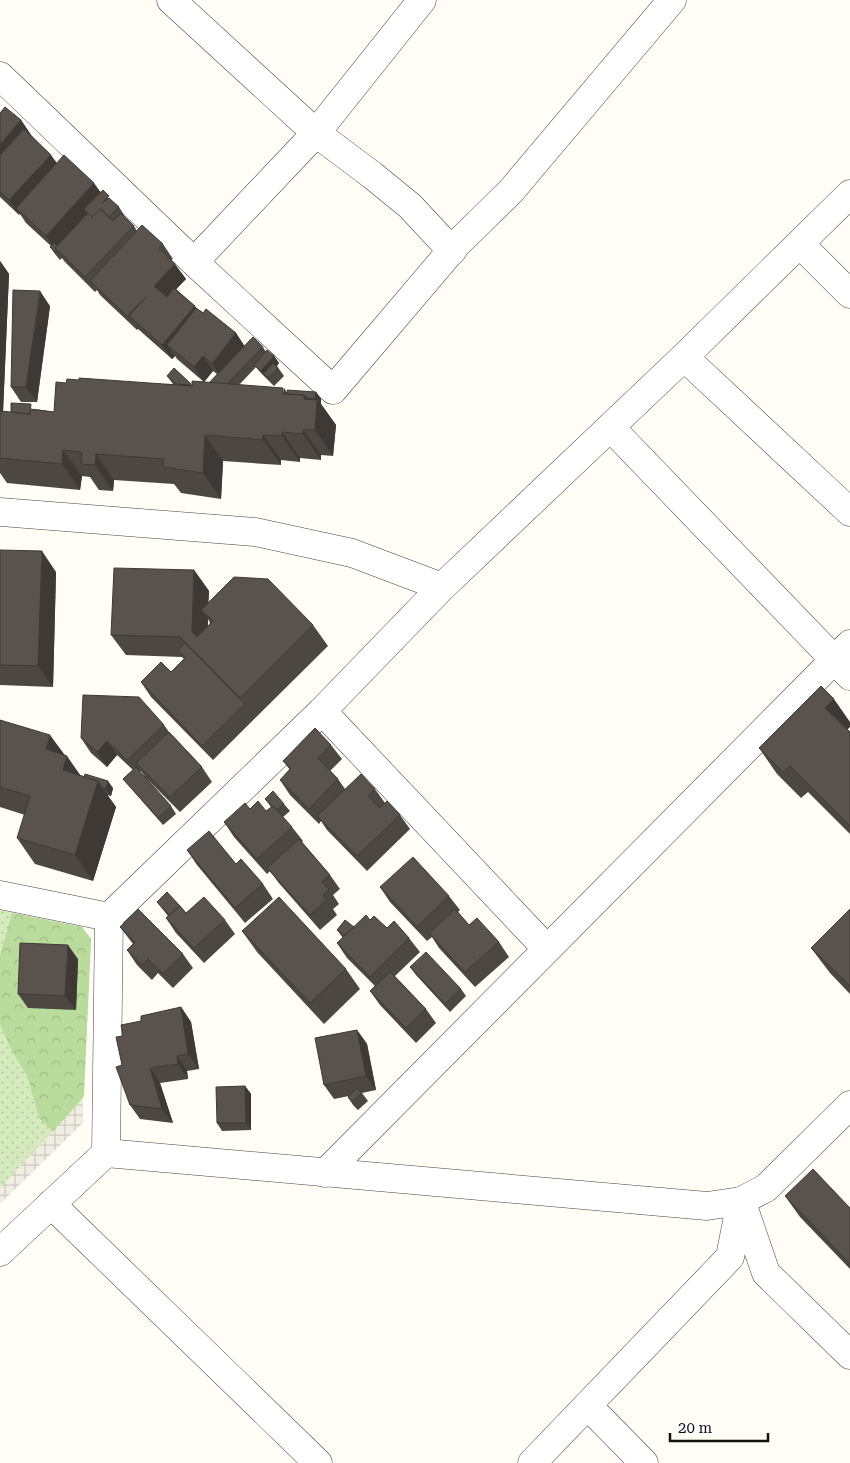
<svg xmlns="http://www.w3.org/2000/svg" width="850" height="1463" viewBox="0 0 850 1463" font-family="'Roboto Serif',serif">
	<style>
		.grass { fill: url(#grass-dots) }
		.forest { fill: url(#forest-crowns) }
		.plaza { fill: url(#plaza-grid) }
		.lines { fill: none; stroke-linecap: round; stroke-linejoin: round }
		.minor-casing { stroke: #444; stroke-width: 29 }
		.tertiary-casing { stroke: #444; stroke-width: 29 }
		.minor { stroke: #fff; stroke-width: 28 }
		.tertiary { stroke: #fff; stroke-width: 28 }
		.wall { fill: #4d4742; fill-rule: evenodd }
		.shaded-wall { fill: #3f3936 }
		.building { fill: #5a524d; stroke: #3f3936 }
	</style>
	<defs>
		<pattern id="grass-dots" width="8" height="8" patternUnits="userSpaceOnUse" patternTransform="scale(1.25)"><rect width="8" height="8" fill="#d5ebbd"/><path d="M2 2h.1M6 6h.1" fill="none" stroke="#b6c8a1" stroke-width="1.8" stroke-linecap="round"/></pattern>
		<pattern id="forest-crowns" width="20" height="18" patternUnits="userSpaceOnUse" patternTransform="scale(1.25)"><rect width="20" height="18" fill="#b9dc9c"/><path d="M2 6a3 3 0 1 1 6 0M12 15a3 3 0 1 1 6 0" fill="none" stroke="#9ebc85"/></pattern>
		<pattern id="plaza-grid" width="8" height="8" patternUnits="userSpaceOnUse" patternTransform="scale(1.25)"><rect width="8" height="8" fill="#f1ede2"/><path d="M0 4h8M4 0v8" fill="none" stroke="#cecac1"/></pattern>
	</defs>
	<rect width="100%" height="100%" fill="#fffdf5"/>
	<polygon class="grass" points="0,910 82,927 91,939 83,1099 0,1188"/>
	<polygon class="forest" points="12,913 82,927 91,939 84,1096 54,1133 39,1118 28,1078 11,1049 0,1024 0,956"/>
	<polygon class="plaza" points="83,1099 83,1123 0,1204 0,1188"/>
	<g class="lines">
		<defs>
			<g id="minor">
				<polyline points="171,0 316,133 372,175 410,206 452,251"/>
				<polyline points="422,0 316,133 194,262 333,390 457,244 511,191 672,0"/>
				<polyline points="0,76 194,262"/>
				<polyline points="801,245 850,294"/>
				<polyline points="684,357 850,512"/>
				<polyline points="0,512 255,532 352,553 442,587"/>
				<polyline points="322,711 546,948"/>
				<polyline points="0,895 109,917"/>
				<polyline points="325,1173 850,644"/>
				<polyline points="742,1203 766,1273 850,1355"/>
				<polyline points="51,1204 318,1463"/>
				<polyline points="588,1406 644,1463"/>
				<polyline points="532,1463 730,1257 741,1201"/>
			</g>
			<g id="tertiary">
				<polyline points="611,428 850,676"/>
				<polyline points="106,1153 707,1206 741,1201 766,1188 850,1105"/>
				<polyline points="0,1252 106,1153 109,917 322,711 442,587 684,357 850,194"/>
			</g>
		</defs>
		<use href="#minor" class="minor-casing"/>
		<use href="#tertiary" class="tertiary-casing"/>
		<use href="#minor" class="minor"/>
		<use href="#tertiary" class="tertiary"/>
	</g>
	<g class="wall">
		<polygon points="0,113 21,120 31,135 57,163 113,202 119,207 124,215 123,215 134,226 137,231 163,244 173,259 171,260 186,279 176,289 196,308 236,333 244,346 263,347 266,352 274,356 279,363 277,366 284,376 274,386 260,372 256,367 239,385 287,393 316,392 321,399 321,404 336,425 333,456 321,455 321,460 300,458 300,462 281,460 281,465 223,461 221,499 181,493 174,484 114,480 113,491 99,490 90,477 82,476 80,490 7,483 0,473 0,261 9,274 3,411 11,412 35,409 54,412 66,383 173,384 167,376 174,368 192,385 209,383 217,374 213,371 204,382 177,359 175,356 172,359 138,329 137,330 100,295 97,290 95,292 65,262 62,258 60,260 55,254 50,247 51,246 26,223 20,214 19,215 0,197"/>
		<polygon points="50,306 37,402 21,402 11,387"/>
		<polygon points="0,550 56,572 53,687 0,685"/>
		<path d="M 194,570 L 209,591 L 208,603 L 313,625 L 328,646 L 213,760 L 151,697 L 141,682 L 171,672 L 184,659 L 182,657 L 126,655 L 111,635 ZM 208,619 L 210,623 L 208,626 Z"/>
		<polygon points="0,720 64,755 81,776 113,788 111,796 107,795 116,807 93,881 35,864 17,838 25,815 0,807"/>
		<polygon points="164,725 169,732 202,767 212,782 180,812 146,778 141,771 140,772 171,806 176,814 163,825 129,786 123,779 133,770 117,755 107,767 91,753 81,738"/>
		<polygon points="847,730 850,732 850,834 808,792 801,798 777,774 759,748"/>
		<polygon points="331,745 342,759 330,771 338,779 345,789 375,789 385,803 400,815 410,829 367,871 327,830 321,821 319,824 290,795 280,780 290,770 283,761"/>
		<polygon points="265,799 284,804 290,811 283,817 292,827 303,841 302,842 330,875 340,889 333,895 339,904 333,909 337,915 320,930 278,882 270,871 267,874 234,837 224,822 266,811 271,807"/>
		<polygon points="187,850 236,864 263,884 273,899 245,923 197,865"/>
		<polygon points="380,887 449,896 460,910 458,912 469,925 499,942 509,957 475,987 439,948 432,937 427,941 390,902"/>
		<polygon points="157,902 180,906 186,913 225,920 235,934 204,963 176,933 166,918 168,916"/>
		<polygon points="850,909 850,994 830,973 811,948"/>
		<polygon points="370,920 387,928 409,938 420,952 395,976 426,1009 436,1023 416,1043 380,1005 370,991 375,986 347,958 337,943 343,938 337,930 354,927"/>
		<polygon points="120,927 183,954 193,968 173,988 158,973 152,980 137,965 127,950 133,944"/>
		<polygon points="242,931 346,969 360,989 324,1024 257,952"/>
		<polygon points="78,959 76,1010 28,1008 18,994"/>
		<polygon points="410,967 461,989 466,996 450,1012 416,975"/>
		<polygon points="181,1007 191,1022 199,1069 187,1071 188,1079 160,1083 173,1123 140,1119 130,1105 122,1065 123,1036 141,1021"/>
		<polygon points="357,1030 367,1044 376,1090 362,1093 368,1101 358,1110 353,1105 348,1097 349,1096 334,1099 324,1085"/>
		<polygon points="245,1086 251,1094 251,1130 222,1131 217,1123"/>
		<polygon points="785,1196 850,1208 850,1269 800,1217"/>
	</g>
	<g class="shaded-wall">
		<polygon points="21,120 31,135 0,172 0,145"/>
		<polygon points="51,155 61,169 16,208 19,215 9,200"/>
		<polygon points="94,183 104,197 84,209 88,215 56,250 46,236"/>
		<polygon points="0,261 9,274 3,413 0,409"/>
		<polygon points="175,264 186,279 165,301 154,286"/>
		<polygon points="40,291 50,306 37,402 26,387"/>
		<polygon points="195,306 205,321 167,345 175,356 172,359 162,345"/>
		<polygon points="236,333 246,348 222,378 212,364"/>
		<polygon points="203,356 213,371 204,382 194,367"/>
		<polygon points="274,356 279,363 267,377 263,374 266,378 261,371"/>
		<polygon points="284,388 301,414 283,398"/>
		<polygon points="316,392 321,399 321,404 336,425 333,456 315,430 304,399 304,395 315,399"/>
		<polygon points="303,430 321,455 321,460 303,434"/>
		<polygon points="282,432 300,458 300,462 282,436"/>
		<polygon points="205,435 223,461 221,499 203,473"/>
		<polygon points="263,435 281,460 281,465 263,440"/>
		<polygon points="63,450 82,476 80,490 62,464"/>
		<polygon points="96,454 114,480 113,491 95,465"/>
		<polygon points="42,551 56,572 53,687 38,666"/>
		<polygon points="194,570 209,591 208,616 201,610 208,619 207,653 192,632"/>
		<polygon points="834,699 850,722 850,727 844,733 825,708"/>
		<polygon points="50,735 67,758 67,756 85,782 81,796 46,749"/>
		<polygon points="107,741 117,755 107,767 97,752"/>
		<polygon points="98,781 116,807 93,881 75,855"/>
		<polygon points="108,781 113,788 111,796 106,789"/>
		<polygon points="68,945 78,959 76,1010 65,996"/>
		<polygon points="181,1007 191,1022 199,1069 188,1054"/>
		<polygon points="357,1030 367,1044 376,1090 366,1076"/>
		<polygon points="177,1056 187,1071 188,1079 178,1064"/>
		<polygon points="150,1068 160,1083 173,1123 162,1109"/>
		<polygon points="245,1086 251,1094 251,1130 246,1123"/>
	</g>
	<g class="building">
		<polygon points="5,107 21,120 0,145 0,113"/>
		<polygon points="24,129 51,155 9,200 0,192 0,155"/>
		<polygon points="64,155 94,183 46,236 16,208"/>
		<polygon points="103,190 109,196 102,203 109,198 119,207 109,217 100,209 92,217 84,209"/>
		<polygon points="100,209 113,221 121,213 134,226 85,277 55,248 88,213 92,217"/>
		<polygon points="142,225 163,244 159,248 175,264 154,286 167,297 174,288 195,306 162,345 129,316 146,297 127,316 90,281"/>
		<polygon points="54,243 57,245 55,248 57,251 55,252 50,247"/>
		<polygon points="13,290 40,291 26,387 11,387"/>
		<polygon points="196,308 203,313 206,309 236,333 212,364 203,356 194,367 167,345"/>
		<polygon points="253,337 263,347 227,384 209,383"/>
		<polygon points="267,350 274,356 261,371 254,365"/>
		<polygon points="273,363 278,368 269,378 263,374"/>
		<polygon points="174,368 191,384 190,385 176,384 167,376"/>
		<polygon points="79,378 192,386 192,381 283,388 283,394 304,395 304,399 317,400 315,430 303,430 303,434 282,432 282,436 263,435 263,440 205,435 203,473 163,467 164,459 96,454 95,465 81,464 82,452 63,450 62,464 0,458 0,411 30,414 30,409 54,412 56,382 66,383 67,379 79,380"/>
		<polygon points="287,390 316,392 315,399 307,398 304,395 288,394"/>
		<polygon points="11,403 31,404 30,414 11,412"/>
		<polygon points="0,550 42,551 38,666 0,665"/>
		<polygon points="114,568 194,570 192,632 197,637 213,621 201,610 234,577 268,579 313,625 240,698 180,637 111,635"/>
		<polygon points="185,643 245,704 202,746 141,682 161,662 171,672 185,658 178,650"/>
		<polygon points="821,686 834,699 825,708 850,732 850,826 790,766 783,772 759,748"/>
		<polygon points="83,695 139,697 164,725 127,760 107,741 97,752 81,738"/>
		<polygon points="0,720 50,735 46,749 67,756 63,770 98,781 75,855 17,838 30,796 0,787"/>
		<polygon points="315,728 331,745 318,758 338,779 309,809 280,780 291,768 283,761"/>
		<polygon points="169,732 202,767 170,797 136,763"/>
		<polygon points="136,767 171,806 158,818 123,779"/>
		<polygon points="85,774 108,781 106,789 102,788 98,781 84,777"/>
		<polygon points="361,774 375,789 368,796 380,808 387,801 400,815 357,856 317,816"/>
		<polygon points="273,791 284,804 277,810 273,806 272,806 265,799"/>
		<polygon points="258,801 266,811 273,806 292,827 257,859 224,822 245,803 250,809"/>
		<polygon points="209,831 236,864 241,859 263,884 235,908 187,850"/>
		<polygon points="299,839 330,875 322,882 329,889 323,895 327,900 310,915 267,868"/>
		<polygon points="413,857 449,896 417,927 380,887"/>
		<polygon points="167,892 180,906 169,915 157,902"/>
		<polygon points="204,897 225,920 194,948 166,918 180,906 186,913"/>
		<polygon points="279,897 346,969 310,1003 242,931"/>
		<polygon points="138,909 183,954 163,974 148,959 142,965 127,950 135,942 120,927"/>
		<polygon points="455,909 469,925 477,918 499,942 465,972 429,933"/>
		<polygon points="850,909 850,986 811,948"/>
		<polygon points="366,915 370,920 374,916 387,928 394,921 409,938 370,977 337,943"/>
		<polygon points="345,920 354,927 344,936 337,930"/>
		<polygon points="20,943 68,945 65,996 18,994"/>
		<polygon points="426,952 461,989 445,1004 410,967"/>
		<polygon points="390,972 426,1009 406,1028 370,991"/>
		<polygon points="181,1007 188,1054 177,1056 178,1064 150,1068 162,1109 130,1105 116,1067 122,1065 116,1037 123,1036 121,1025 141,1021 141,1016"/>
		<polygon points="357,1030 366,1076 324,1085 315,1038"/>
		<polygon points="245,1086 246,1123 217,1123 216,1087"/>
		<polygon points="357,1088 362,1093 352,1102 348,1097"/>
		<polygon points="813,1169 850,1208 850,1264 785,1196"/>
	</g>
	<path d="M670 1433v8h98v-8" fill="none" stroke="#111111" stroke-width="2.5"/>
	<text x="678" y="1433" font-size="15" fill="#111111" stroke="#ffffff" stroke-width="4" paint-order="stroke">20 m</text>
</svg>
